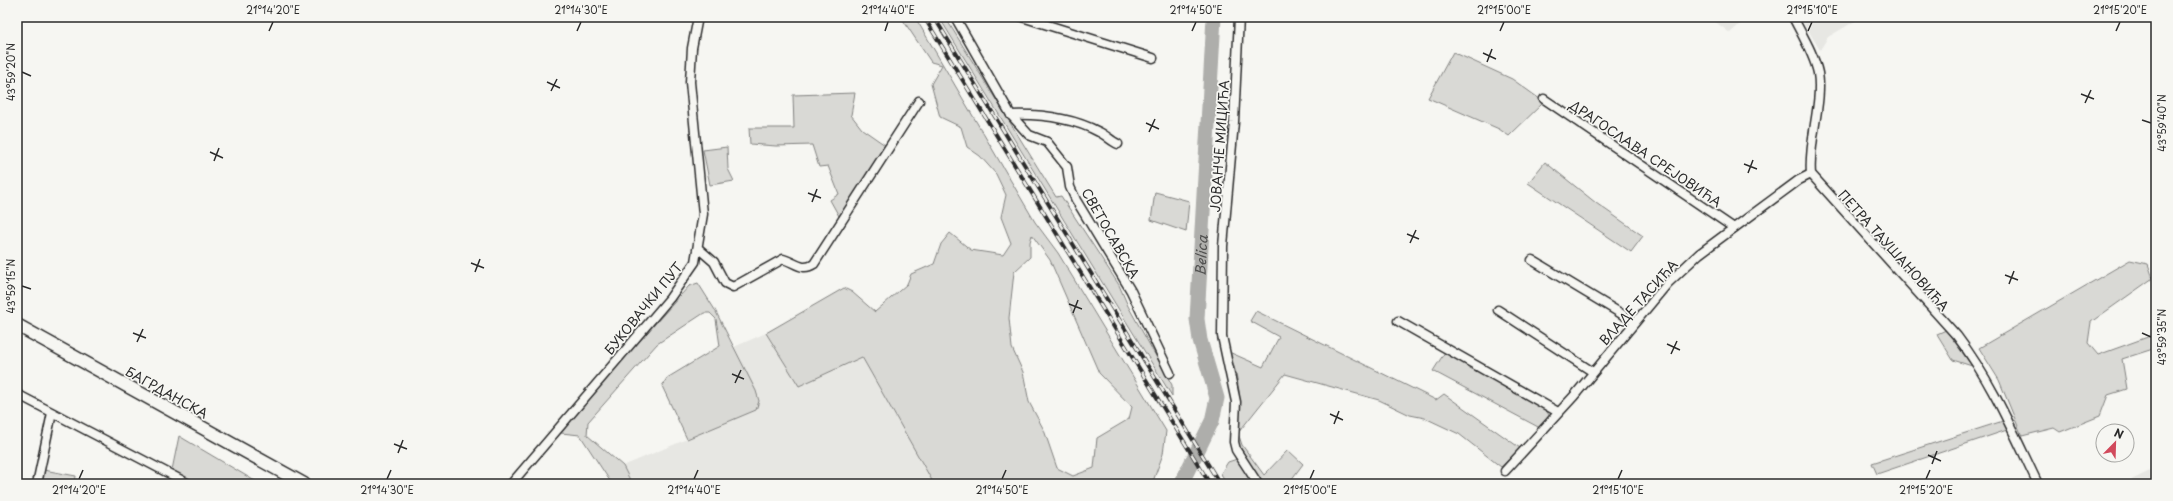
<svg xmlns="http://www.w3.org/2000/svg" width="2173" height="501" viewBox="0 0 2173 501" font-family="'Playpen Sans',sans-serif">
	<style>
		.built { fill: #e7e7e3 }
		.green { fill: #d9d9d5; stroke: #828280; fill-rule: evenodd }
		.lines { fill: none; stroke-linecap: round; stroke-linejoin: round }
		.river { stroke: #aeaeab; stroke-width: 15 }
		.minor-casing { stroke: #2b2b2b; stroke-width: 11 }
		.secondary-casing { stroke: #2b2b2b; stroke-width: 15 }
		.minor { stroke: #f6f6f2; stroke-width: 8 }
		.secondary { stroke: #f6f6f2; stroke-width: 12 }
		.rail-casing { stroke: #2b2b2b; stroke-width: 4 }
		.rail { stroke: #f6f6f2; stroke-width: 2.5; stroke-dasharray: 8; stroke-linecap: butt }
		.ticks { fill: none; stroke: #2b2b2b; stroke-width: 1.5 }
		.labels { text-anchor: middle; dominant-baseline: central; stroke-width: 3.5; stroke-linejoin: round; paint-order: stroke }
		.street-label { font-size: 13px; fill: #2b2b2b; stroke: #f6f6f2 }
		.water-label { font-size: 14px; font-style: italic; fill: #525251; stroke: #f6f6f2 }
		.neatline { fill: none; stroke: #2b2b2b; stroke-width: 1.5 }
		.ticks-label { font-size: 10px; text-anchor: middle; fill: #2b2b2b }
	</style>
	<rect width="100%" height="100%" fill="#f6f6f2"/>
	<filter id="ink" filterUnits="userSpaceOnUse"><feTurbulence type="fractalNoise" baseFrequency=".025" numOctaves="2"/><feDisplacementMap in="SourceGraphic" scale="8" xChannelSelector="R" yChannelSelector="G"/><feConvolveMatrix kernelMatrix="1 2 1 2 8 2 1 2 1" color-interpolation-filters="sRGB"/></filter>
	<g filter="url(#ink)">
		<g class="built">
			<polygon points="1709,17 1748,17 1730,33"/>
			<polygon points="1800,17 1862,17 1828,37 1820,50"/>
			<polygon points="766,333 799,386 862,357 934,484 632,484 623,466 756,410 759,401 734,347"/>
			<polygon points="2156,468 2156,484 2123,484"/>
		</g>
		<g class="green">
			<path d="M 901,17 L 915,17 L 1035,222 L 1058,253 L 1166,431 L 1163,454 L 1152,484 L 934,484 L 862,357 L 799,386 L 766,333 L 844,288 L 852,292 L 875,312 L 907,284 L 911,274 L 934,264 L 941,244 L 950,233 L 971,250 L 1003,255 L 1011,243 L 1001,217 L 1006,195 L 996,174 L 980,156 L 967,147 L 961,127 L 940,117 L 931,84 L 942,65 L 931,62 ZM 1032,235 L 1050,260 L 1099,373 L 1132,407 L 1129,419 L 1097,438 L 1094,468 L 1073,476 L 1057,468 L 1044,430 L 1029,402 L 1023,372 L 1012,348 L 1009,318 L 1014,272 L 1030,257 L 1030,242 Z"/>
			<polygon points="939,17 945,17 1056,197 1061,196 1119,285 1128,306 1172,385 1172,396"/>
			<polygon points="1453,52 1512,79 1544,102 1509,136 1499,129 1428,98"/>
			<polygon points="855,93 851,115 862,129 885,145 840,218 830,200 839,194 828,166 819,167 812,145 776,146 750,144 749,128 794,128 793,95"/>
			<polygon points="727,147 728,169 734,181 710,185 703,150"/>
			<polygon points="1545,162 1596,203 1643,236 1631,252 1528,183"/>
			<polygon points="1155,192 1189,201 1186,232 1151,220"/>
			<polygon points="2130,260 2148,264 2153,278 2091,322 2088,343 2098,355 2156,334 2156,348 2122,359 2127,389 2108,395 2100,416 2060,432 2054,428 2022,436 1999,380 1979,348"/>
			<polygon points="698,283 715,310 756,391 759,401 756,410 687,439 662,386 667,378 720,346 716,319 710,313 704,313 657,344 588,422 587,435 623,466 632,484 612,484 580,435 561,433 595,391 689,286"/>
			<polygon points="1256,311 1436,400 1444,394 1520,448 1501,467 1459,434 1425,418 1410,415 1379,400 1285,374 1238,433 1242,445 1264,475 1288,450 1303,464 1288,484 1262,484 1237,442 1239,391 1236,373 1229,352 1263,367 1279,337 1250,321"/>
			<polygon points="1946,330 1972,366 1953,360 1937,334"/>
			<polygon points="1445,352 1544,407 1549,415 1540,428 1433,371"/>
			<polygon points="2003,421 2007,430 1877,474 1872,463"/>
			<polygon points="179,436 260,484 199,484 172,470"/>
			<polygon points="1237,459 1252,484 1225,484 1221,473 1228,462"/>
			<polygon points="44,470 76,476 75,484 43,484"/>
		</g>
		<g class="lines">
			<path class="river" id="s1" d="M 1181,484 L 1212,421 L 1217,398 L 1200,340 L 1197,319 L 1214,17"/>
			<defs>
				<g id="minor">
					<polyline points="955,17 1011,115 1029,135 1047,142 1067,167 1070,187 1076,200 1131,291 1170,373"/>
					<polyline points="1022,17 1153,58"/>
					<polyline points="1239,17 1234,122 1223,246 1222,336 1236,402 1234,442 1236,450 1258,484"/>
					<path d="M 1793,17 C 1802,35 1814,54 1818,73 C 1823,103 1808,141 1811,174 L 1957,336 C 1992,382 2013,432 2038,484"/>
					<polyline points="1544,99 1734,228"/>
					<path d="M 1011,115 C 1041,114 1072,118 1099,132 C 1106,135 1111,141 1118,144"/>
					<path d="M 699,249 L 714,262 L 725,283 L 733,287 L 783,259 C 795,262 802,272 814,264 L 919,101"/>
					<polyline points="1532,260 1635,322"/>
					<polyline points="1498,310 1593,372"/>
					<polyline points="1398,321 1558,412"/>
					<polyline points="17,394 189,484"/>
					<polyline points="1505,471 1574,396 1668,283 1699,254 1734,228 1799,180 1811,174"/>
					<polyline points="37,484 52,413"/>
					<polyline points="511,484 670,298 695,262 703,214 690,82 692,48 698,17"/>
				</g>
				<polyline id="secondary" points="17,325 304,484"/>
			</defs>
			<use href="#minor" class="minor-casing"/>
			<use href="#secondary" class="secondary-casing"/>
			<use href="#minor" class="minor"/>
			<use href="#secondary" class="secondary"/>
			<defs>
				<g id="rail">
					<polyline points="924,17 1210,484"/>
					<polyline points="934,17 1220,484"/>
				</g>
			</defs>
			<use href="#rail" class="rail-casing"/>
			<use href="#rail" class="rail"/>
		</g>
	</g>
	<path class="ticks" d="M 269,31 L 273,22M 577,31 L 581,22M 885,31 L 888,22M 1192,31 L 1196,22M 1500,31 L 1504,22M 1808,31 L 1812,22M 2116,31 L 2120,22M 1483,53 L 1496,59M 1487,62 L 1492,49M 22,72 L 31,76M 547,82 L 560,88M 551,91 L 557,79M 2081,94 L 2094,99M 2085,103 L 2091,90M 2142,120 L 2151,123M 1146,123 L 1159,129M 1149,132 L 1155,119M 210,152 L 223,158M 214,161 L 219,148M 1744,164 L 1757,169M 1748,173 L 1753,160M 808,193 L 821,198M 812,202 L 817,189M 1407,234 L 1419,239M 1410,243 L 1416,230M 471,263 L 484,268M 475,272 L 480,259M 2005,275 L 2018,280M 2009,284 L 2014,271M 22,286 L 31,289M 1069,304 L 1082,309M 1073,313 L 1078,300M 133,333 L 146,338M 2142,333 L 2151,337M 137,342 L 143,329M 1667,344 L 1680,350M 1671,354 L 1677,341M 732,374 L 744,379M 735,383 L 741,370M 1330,414 L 1343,420M 1334,424 L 1339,411M 394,444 L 407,449M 398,453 L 403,440M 1928,455 L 1941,461M 1932,464 L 1937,451M 79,479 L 83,470M 387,479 L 391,470M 694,479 L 698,470M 1002,479 L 1006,470M 1310,479 L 1314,470M 1618,479 L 1622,470M 1926,479 L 1930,470"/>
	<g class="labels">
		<g class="street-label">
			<text transform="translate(1219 146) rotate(-86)">ЈОВАНЧЕ МИЦИЋА</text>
			<text transform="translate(1646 153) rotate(34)">ДРАГОСЛАВА СРЕЈОВИЋА</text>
			<text transform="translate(1111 233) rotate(60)">СВЕТОСАВСКА</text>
			<text transform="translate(1894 250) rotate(48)">ПЕТРА ТАУШАНОВИЋА</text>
			<text transform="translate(1638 302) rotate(-48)">ВЛАДЕ ТАСИЋА</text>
			<text transform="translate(643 308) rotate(-51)">БУКОВАЧКИ ПУТ</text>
			<text transform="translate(167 392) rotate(29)">БАГРДАНСКА</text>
		</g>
		<g class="water-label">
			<text stroke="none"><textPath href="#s1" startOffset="239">Belica</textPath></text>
		</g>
	</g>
	<rect width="2173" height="501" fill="none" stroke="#f6f6f2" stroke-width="44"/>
	<g transform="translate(2115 443) rotate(23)"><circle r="19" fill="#f6f6f2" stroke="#a5a5a2"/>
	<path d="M0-3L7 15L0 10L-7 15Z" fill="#d1495b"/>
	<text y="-6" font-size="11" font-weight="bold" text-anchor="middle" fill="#2b2b2b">N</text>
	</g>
	<rect x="22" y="22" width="2129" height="457" class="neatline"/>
	<g class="ticks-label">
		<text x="273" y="14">21°14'20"E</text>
		<text x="581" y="14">21°14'30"E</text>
		<text x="888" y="14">21°14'40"E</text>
		<text x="1196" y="14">21°14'50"E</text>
		<text x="1504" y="14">21°15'00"E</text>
		<text x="1812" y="14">21°15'10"E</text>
		<text x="2120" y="14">21°15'20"E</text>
		<text transform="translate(11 72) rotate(-90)" y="4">43°59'20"N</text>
		<text transform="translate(2162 123) rotate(-90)" y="4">43°59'40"N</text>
		<text transform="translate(11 286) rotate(-90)" y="4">43°59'15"N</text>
		<text transform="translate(2162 337) rotate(-90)" y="4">43°59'35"N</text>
		<text x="79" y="494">21°14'20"E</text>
		<text x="387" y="494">21°14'30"E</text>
		<text x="694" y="494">21°14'40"E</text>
		<text x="1002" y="494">21°14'50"E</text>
		<text x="1310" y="494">21°15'00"E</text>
		<text x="1618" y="494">21°15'10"E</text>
		<text x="1926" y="494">21°15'20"E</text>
	</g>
</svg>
